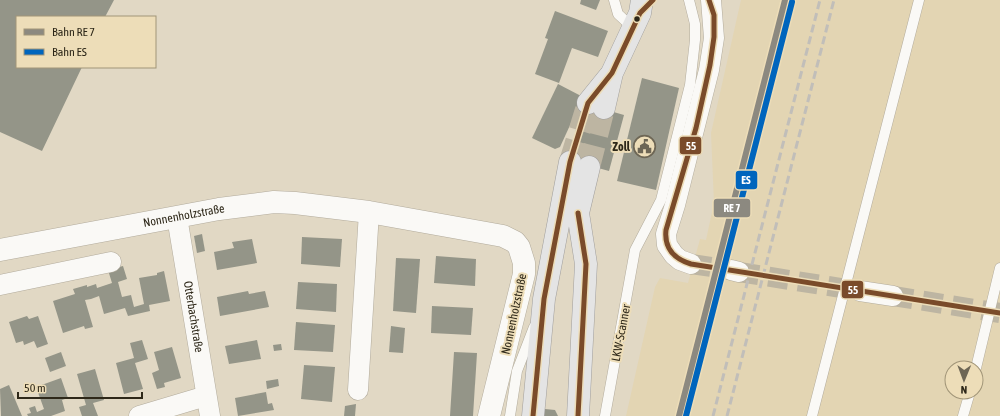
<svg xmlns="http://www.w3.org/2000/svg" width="1000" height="416" viewBox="0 0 1000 416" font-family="'Asap Condensed',sans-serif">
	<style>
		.built { fill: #e3d5b3; fill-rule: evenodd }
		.building { fill: #949588 }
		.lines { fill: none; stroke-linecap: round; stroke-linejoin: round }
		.street-tunnel { stroke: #bdb5a2; stroke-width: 20; stroke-dasharray: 20 10; stroke-linecap: butt }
		.primary-tunnel { stroke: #bdb5a2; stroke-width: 22; stroke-dasharray: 22 11; stroke-linecap: butt }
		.lane-casing { stroke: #b2ab9c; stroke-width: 11 }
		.street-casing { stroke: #b2ab9c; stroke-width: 21 }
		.secondary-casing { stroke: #b2ab9c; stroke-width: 23 }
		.primary-casing { stroke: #a09e9c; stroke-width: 23 }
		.lane { stroke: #faf9f6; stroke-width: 10 }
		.street { stroke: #faf9f6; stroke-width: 20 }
		.secondary { stroke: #faf9f6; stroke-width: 22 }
		.primary { stroke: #e4e4e4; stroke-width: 22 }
		.rail { stroke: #c1beb9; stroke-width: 3; stroke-dasharray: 8 4; stroke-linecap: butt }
		.bus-1-casing { stroke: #edddb8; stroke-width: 8 }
		.bus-1 { stroke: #7a4b2a; stroke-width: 5 }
		.rail-1-casing { stroke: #edddb8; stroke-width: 9 }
		.rail-2-casing { stroke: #edddb8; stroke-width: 9 }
		.rail-1 { stroke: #8c8980; stroke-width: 6 }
		.rail-2 { stroke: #0065bd; stroke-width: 6 }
		.bus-dot { fill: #2e2819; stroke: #edddb8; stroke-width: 1.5 }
		.labels { text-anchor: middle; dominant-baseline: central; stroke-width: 4; stroke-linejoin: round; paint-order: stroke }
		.poi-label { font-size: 12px; font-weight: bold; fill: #2e2819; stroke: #edddb8; text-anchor: end }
		.street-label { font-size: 12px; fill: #2e2819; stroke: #edddb8 }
		.line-badge { stroke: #edddb8; stroke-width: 1.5 }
		.badge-label { font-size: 11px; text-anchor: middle; font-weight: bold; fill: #fff }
	</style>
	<rect width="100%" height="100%" fill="#e1d8c4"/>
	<path class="built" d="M 741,0 L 1000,0 L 1000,416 L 626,416 L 655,287 L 660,278 L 688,283 L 700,239 L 706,240 L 714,203 L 711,133 ZM 952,368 L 976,368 L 976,392 L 952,392 Z"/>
	<g class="building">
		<polygon points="0,0 114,0 105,17 17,17 17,67 82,67 42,151 0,132"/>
		<polygon points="581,0 600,0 596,10 580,4"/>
		<polygon points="555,11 608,31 598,57 572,48 559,83 535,74 548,39 545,38"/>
		<polygon points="642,78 679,88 656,190 617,181"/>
		<polygon points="558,84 583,97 560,147 555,149 532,138"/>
		<polygon points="582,103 624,115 609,171 569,160"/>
		<polygon points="202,234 205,251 197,253 194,236"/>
		<polygon points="302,237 342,239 340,267 301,264"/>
		<polygon points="252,239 257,263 217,270 214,252 234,248 232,242"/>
		<polygon points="436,256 476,259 475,286 434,283"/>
		<polygon points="396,258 420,259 416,313 393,311"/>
		<polygon points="123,266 127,279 118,282 122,297 131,295 134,307 144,304 139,278 157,275 157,273 164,271 170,301 149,305 150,311 128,316 125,308 104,314 99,296 91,299 85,300 93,327 85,329 84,326 63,333 53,301 75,294 73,289 87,285 87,287 96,284 97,288 112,283 108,270"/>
		<polygon points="298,282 337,284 336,312 296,309"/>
		<polygon points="248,291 249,294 265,291 269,307 220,316 217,297"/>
		<polygon points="432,306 473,308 471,335 431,333"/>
		<polygon points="27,316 29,319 38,316 48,344 37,348 34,341 24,345 23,341 16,343 9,322"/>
		<polygon points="296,322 335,325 333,352 294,350"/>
		<polygon points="391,326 405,328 403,353 389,352"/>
		<polygon points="142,340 148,359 135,363 143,389 124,394 116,363 134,358 130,343"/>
		<polygon points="257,340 261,359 229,364 225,346"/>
		<polygon points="281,344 282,350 274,351 273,345"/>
		<polygon points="172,347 181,378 164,383 165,387 157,389 152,373 159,370 154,352"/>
		<polygon points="61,352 66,366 50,372 45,358"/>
		<polygon points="454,352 477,353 473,416 450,416"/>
		<polygon points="304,365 335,367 332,402 301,399"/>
		<polygon points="95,369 104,400 93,403 98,416 82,416 79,407 86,405 77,374"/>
		<polygon points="61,378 68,398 62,400 65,411 51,416 28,416 27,414 31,413 29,408 35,406 37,412 44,409 36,387"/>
		<polygon points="278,379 279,386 267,389 266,381"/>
		<polygon points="9,385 22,416 1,416 0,389"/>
		<polygon points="266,392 268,404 272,403 274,410 238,416 235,398"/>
		<polygon points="356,404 355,416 344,416 345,406"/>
		<polygon points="545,409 555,410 558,416 541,416"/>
	</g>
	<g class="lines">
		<g class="street-tunnel">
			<polyline points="691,264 731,270"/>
			<polyline points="739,272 860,291"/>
			<polyline points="893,296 1000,313"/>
		</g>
		<g class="primary-tunnel">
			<polyline points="570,162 588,103"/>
			<polyline points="589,167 604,108"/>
		</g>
		<defs>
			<g id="lane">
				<polyline points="614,0 618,14 632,27"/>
				<polyline points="976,368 1000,268"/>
				<polyline points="510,416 517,371 534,327"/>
				<polyline points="605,416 635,250 661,200 690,85 695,40 695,24 689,0"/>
				<polyline points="812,416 919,0"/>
				<polyline points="963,416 970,392"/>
			</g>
			<g id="street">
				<path id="s1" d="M 177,217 L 210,416"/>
				<polyline points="691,264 680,260 674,255 667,245 666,234 675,205 709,70 714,38 711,0"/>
				<polyline points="731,270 739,272"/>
				<polyline points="0,285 111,262"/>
				<polyline points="860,291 893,296"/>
				<polyline points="358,390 369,212"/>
				<polyline points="139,416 206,396"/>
			</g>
			<g id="secondary">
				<path id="s2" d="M 0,250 L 219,209 L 274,202 L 295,203 L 369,212 L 503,236 L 515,242 L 519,247 L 524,263 L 524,274 L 489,416"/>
			</g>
			<g id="primary">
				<polyline points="588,103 609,77"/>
				<polyline points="604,108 612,73 640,13 642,0"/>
				<polyline points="533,416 544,299 570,162"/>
				<polyline points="578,416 586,264 578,213 589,167"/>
			</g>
		</defs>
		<use href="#lane" class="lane-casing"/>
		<use href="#street" class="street-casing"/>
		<use href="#secondary" class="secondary-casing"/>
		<use href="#primary" class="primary-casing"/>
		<use href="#lane" class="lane"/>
		<use href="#street" class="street"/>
		<use href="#secondary" class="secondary"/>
		<use href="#primary" class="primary"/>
		<g class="rail">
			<polyline points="713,416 820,0"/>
			<polyline points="727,416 834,0"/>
		</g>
		<defs>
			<g id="bus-1">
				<path d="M 709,0 L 714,15 L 714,37 L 710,65 L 696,128 L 666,230 C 664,248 674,259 691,264 L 1000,313"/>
				<polyline points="578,213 586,264 578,416"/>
				<polyline points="533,416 544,299 570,162 588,103 612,73 640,13 653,0"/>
			</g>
		</defs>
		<use href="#bus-1" class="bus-1-casing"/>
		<use href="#bus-1" class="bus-1"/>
		<defs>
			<polyline id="rail-1" points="679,416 785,0"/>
			<polyline id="rail-2" points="686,416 792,2"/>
		</defs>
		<use href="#rail-1" class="rail-1-casing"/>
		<use href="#rail-2" class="rail-2-casing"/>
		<use href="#rail-1" class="rail-1"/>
		<use href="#rail-2" class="rail-2"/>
	</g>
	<defs>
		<symbol id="civic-ring" viewBox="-11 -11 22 22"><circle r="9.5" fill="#edddb8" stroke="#6d6655" stroke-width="1.5"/><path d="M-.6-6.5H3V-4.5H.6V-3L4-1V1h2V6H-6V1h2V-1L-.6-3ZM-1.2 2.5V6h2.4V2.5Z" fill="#6d6655"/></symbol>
	</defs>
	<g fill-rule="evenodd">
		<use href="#civic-ring" x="632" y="134" width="25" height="25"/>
	</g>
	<circle class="bus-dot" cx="637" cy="19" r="3.5"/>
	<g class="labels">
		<g class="poi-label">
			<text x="630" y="147">Zoll</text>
		</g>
		<g class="street-label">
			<text stroke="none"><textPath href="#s2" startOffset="187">Nonnenholzstraße</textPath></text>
			<text transform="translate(514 314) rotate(-78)">Nonnenholzstraße</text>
			<text stroke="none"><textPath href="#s1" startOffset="101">Otterbachstraße</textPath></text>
			<text transform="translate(621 333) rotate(-79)">LKW-Scanner</text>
		</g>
	</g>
	<g class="line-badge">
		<rect x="679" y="136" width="23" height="19" rx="4" fill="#7a4b2a"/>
		<rect x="735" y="170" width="23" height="20" rx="4" fill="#0065bd"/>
		<rect x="713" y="198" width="38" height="20" rx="4" fill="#8c8980"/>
		<rect x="841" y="280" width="23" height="19" rx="4" fill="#7a4b2a"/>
	</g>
	<g class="badge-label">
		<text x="691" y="150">55</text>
		<text x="746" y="184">ES</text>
		<text x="732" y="212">RE 7</text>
		<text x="853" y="294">55</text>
	</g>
	<rect x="16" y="16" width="140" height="52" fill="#edddb8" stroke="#a19578"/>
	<rect x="24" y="29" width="20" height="6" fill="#8c8980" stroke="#a19578"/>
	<text x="52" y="36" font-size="12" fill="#2e2819">Bahn RE 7</text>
	<rect x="24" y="49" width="20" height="6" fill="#0065bd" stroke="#a19578"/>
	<text x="52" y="56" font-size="12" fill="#2e2819">Bahn ES</text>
	<g transform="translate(964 380) rotate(181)"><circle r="19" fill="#edddb8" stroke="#a19578"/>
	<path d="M0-3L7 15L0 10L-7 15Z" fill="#6d6655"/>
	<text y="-6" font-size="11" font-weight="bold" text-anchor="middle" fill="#2e2819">N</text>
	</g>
	<path d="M18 392v6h124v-6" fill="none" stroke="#2e2819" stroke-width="2"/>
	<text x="24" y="392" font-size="12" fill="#2e2819" stroke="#edddb8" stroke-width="3" paint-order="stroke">50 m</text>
</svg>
